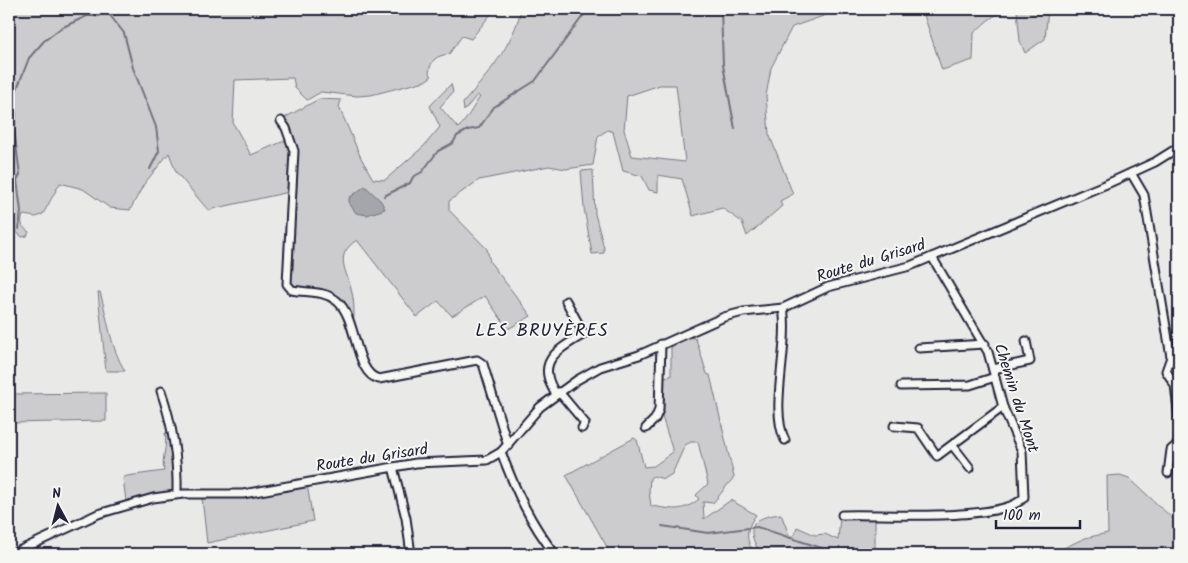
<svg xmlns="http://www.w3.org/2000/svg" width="1188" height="563" viewBox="0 0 1188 563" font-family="Kalam,sans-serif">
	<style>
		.green { fill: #ccccce; stroke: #777784; fill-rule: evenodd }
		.water { fill: #a5a5ac; stroke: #71717f }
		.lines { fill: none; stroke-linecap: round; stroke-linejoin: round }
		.stream { stroke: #71717f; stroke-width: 2 }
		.minor-casing { stroke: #22223b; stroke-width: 11 }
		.minor { stroke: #f6f6f2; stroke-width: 7 }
		.labels { text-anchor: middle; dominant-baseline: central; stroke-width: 4; stroke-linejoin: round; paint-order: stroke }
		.street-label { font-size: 16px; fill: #22223b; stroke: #f6f6f2 }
		.neighbourhood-label { font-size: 18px; letter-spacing: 1px; fill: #22223b; stroke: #f6f6f2 }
	</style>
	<rect width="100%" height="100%" fill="#e9e9e7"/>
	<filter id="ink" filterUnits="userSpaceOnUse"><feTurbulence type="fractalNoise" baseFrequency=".02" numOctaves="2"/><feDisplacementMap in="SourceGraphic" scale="10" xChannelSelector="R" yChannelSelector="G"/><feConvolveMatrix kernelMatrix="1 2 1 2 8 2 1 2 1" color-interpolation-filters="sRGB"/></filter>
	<g filter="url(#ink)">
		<g class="green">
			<path d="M 9,9 L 495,9 L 471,39 L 462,36 L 449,54 C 436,56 431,59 429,73 L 432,76 L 425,81 L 371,95 L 357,96 L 321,92 L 307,100 L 295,88 L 293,78 L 235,80 L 233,123 L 251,155 L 289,139 L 292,153 L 289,192 L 208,210 L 176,172 L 169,153 L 144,184 L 130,210 L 110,208 L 83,189 L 60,183 L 43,214 L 36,217 L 23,215 C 20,224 22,227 29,232 L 27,236 L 22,237 L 9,225 Z"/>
			<path d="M 521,9 L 832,9 L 826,15 L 792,27 L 771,68 L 766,96 L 769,134 L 793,194 L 780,201 L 782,206 L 747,236 L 742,222 L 722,208 L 693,216 L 682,179 L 658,175 L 658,192 L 649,190 L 642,176 L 623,171 L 613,132 L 608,130 L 598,136 L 593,165 L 566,169 L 549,166 L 479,180 L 449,201 L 449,210 L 487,249 L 490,262 L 531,316 L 508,329 L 485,296 L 452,316 L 438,301 L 417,317 L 357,240 C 332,256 348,271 352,293 C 354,301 354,309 354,317 C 344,311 343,299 331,295 C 317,290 301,293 289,283 L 295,144 L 285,121 L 286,117 L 319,99 L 341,100 L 339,107 L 361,158 L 373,179 L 385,180 L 424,146 L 440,127 L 430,106 L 451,84 L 453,92 L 440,107 L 458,128 C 468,119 472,108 480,97 L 477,95 L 464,111 L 463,103 C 486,77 514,44 521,9 ZM 660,85 L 676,85 L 685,162 L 632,156 L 624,130 L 627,96 Z"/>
			<path d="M 922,9 L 1048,9 L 1045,39 L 1025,53 L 1020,41 L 1017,10 C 997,10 988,20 974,33 L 973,60 L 942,70 Z"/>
			<polygon points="593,170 595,214 604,248 604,253 592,254 584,208 581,171"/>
			<path d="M 98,292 L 100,292 C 108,319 110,347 125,371 L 106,371 Z"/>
			<path d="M 691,337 L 696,339 L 707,374 L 710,375 L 734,477 L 713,503 L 703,502 L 704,519 L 731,500 L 756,515 C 745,529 745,541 755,554 L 611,554 L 566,475 L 634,438 L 637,440 L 644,467 L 654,466 L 673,452 L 661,413 L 663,377 L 671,376 L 671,347 ZM 691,442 L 698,442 L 708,484 L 696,495 L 699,499 C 682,513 672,509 651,506 L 649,491 L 650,478 L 653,476 L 664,479 L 672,474 L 685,445 Z"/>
			<polygon points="106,393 106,421 9,423 9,394"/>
			<path d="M 165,433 L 172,434 L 174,492 L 126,501 L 123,478 L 127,476 L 164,471 C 161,457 168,447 165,433 Z"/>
			<polygon points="1120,475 1129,478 1172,518 1179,522 1179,545 1176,546 1176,554 1051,554 1085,538 1108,533 1107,476"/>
			<polygon points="307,484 313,521 207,543 202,498 244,497"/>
			<path d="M 781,514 L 789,535 L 794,537 L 797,527 L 815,535 L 825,534 L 838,540 L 840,517 L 875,515 L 875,554 L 761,554 C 744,528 751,517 781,514 Z"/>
		</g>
		<polygon class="water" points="365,186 381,201 385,209 367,215 356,213 349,203 349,198"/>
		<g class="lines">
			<g class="stream">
				<polyline points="105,9 124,33 133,68 156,127 159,151 150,169"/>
				<polyline points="721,9 723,65 735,129"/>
				<polyline points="384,196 410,183 413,177 422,172 438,151 453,143 457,136 468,130 479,128 494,107 535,81 588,9"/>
				<polyline points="19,229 21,211 17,180 20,175 14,129 16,114 12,102 29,58 44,41 61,28 87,16 98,16 105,11"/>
				<polyline points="662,526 708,533 757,527 840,554"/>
			</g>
			<defs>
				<g id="minor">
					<path d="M 281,121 L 286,128 L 294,151 L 287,284 L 292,290 C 307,293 324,290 337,301 C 358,318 354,374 379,379 L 477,360 L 483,364 L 508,446"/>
					<polyline points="1131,173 1144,195 1171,357 1166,371 1175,385 1179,418"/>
					<path d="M 783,308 C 790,346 769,409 785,440"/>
					<polyline points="919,348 985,344"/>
					<polyline points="993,369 1030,361 1026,341"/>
					<polyline points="1175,385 1179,371"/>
					<polyline points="901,386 970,385 995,377"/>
					<path d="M 161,391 C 173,426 178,457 177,494"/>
					<polyline points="559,392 585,423 582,428"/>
					<path d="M 556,394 C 534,361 558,350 584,334 L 566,301"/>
					<polyline points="894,426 918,428 937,456 1003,407"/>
					<polyline points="646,428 655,419 659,410 661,344"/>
					<polyline points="953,446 970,468"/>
					<path d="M 501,452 C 515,489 530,523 555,554"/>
					<polyline points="393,467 406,518 411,554"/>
					<polyline points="1168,473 1171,450 1179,443"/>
					<path d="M 842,515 C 876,513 1005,523 1024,497 L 1022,451 L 1003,407 L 988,352 L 932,257"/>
					<polyline points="12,554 98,514 153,498 183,494 243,494 416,463 487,460 501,452 540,407 577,380 600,367 639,355 724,317 743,312 783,308 828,287 910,266 1109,183 1155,162 1179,147"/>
				</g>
			</defs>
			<use href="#minor" class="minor-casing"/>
			<use href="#minor" class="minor"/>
		</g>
	</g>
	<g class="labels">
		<g class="street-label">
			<text transform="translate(871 261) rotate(-17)">Route du Grisard</text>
			<text transform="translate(1016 398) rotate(72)">Chemin du Mont</text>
			<text transform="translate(372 458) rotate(-9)">Route du Grisard</text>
		</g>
		<g class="neighbourhood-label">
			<text x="542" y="331">LES BRUYÈRES</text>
		</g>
	</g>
	<rect width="1188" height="563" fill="none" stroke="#f6f6f2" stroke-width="30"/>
	<rect x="15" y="15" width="1158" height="533" fill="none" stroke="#22223b" stroke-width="2" filter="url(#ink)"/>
	<g transform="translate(58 506) rotate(353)" stroke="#f6f6f2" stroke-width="4" paint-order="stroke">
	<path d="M0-4L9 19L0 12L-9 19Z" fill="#22223b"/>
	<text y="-8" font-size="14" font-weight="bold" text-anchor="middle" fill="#22223b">N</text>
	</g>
	<path d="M996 520v8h84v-8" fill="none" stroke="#22223b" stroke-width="2.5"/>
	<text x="1003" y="520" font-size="15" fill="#22223b" stroke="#f6f6f2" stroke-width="4" paint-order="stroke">100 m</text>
</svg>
